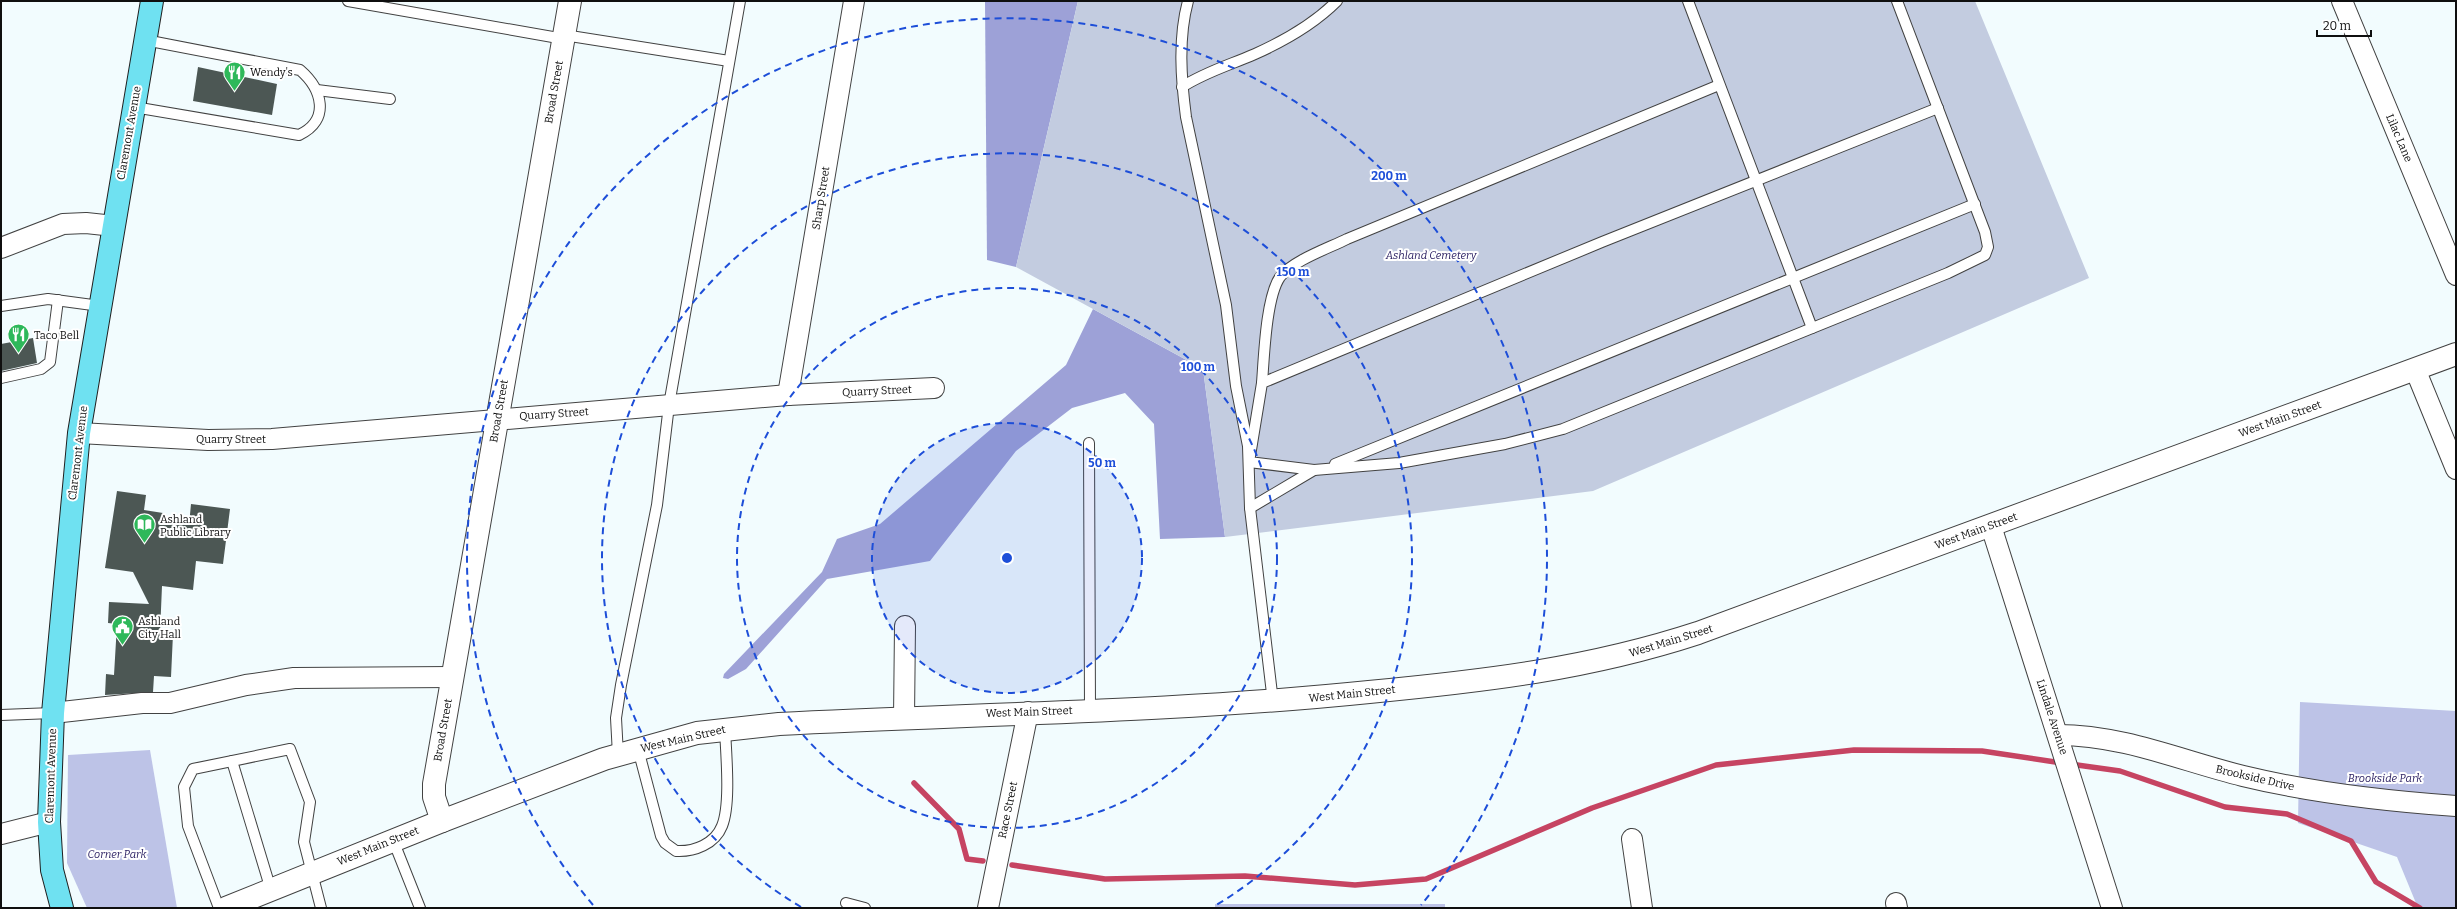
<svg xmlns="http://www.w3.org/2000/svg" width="2457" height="909" viewBox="0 0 2457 909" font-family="Bitter,serif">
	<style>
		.green { fill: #bdc3e7 }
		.forest { fill: #9da1d7 }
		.cemetery { fill: #c3cce0 }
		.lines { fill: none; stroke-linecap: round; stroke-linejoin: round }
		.stream { stroke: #c64462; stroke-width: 5.5 }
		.building { fill: #4c5754 }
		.service-casing { stroke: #424242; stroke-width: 12 }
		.minor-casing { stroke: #424242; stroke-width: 22 }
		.tertiary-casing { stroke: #424242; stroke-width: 24 }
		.primary-casing { stroke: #202020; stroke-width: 24 }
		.service { stroke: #fff; stroke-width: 10 }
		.minor { stroke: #fff; stroke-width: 20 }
		.tertiary { stroke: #fff; stroke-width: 22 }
		.primary { stroke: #6fe1f1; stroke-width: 22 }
		.ring { fill: none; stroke: #1d4ed8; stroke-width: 2; stroke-dasharray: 7 5 }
		.labels { text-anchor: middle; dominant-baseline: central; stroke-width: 4; stroke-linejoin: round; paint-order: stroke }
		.poi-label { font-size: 11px; fill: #0f0f0f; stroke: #fff; text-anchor: start }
		.street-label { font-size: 11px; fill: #0f0f0f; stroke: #fff }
		.park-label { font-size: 11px; font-style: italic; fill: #2d2264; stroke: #fff }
		.centre { fill: #1d4ed8; stroke: #fff; stroke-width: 2 }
		.ring-label { font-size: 12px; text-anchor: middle; font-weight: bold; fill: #1d4ed8; stroke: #fff; stroke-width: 4; stroke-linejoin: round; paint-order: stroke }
	</style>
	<rect width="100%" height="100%" fill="#f2fcfe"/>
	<g class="green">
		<polygon points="2300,702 2456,711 2456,908 2418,908 2397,857 2298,823"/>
		<polygon points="150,750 177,908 87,908 67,863 68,755"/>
		<rect x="1215" y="904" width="230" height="4"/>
	</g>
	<g class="forest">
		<polygon points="985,1 1078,1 1016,267 987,260"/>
		<polygon points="1093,309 1203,369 1225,537 1160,539 1154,424 1125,393 1072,408 1016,451 930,561 827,579 746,669 728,679 723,678 724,674 822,572 837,539 880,524 1066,365"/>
	</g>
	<polygon class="cemetery" points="1078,1 1975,1 2089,278 1593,491 1225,537 1203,369 1016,267"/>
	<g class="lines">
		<g class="stream">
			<polyline points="2070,764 2120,771 2225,807 2287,814 2351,841 2376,882 2420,908"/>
			<polyline points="914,783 959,829 967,859 983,861"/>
			<polyline points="1012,865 1105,879 1245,876 1355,885 1426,879 1592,808 1716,765 1854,750 1982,751 2062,763"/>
		</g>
	</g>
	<g class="building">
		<polygon points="198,67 277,84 272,115 193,101"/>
		<polygon points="33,338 37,363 1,371 1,344"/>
		<polygon points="117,491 146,495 144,510 163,513 164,522 189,525 191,504 230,509 223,564 196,561 193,590 162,586 160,633 173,634 171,677 154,676 153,692 105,695 106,674 114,675 117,624 108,623 109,602 149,604 133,572 105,568"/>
	</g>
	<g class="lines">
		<defs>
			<g id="service">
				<polyline points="348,1 564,39"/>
				<path d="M 1188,1 C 1178,38 1181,79 1186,117 L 1226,305 L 1236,386 L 1248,446 L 1250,508 L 1273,702"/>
				<polyline points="1688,1 1812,328"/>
				<polyline points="564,35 729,61"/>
				<path d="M 1182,87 C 1205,72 1230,65 1255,54 C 1284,41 1315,23 1337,1"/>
				<polyline points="317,90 390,99"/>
				<path d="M 134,107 L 299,135 C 331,120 322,89 300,70 L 145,40"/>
				<polyline points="1,306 48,299 100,306"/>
				<polyline points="1,378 41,369 50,362 58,300"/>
				<path d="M 1262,383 C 1264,357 1266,297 1280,277 C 1292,261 1329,248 1347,239 L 1719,85"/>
				<polyline points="1089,443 1090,710"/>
				<polyline points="1335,464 1975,204"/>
				<polyline points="1314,470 1249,462 1262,383 1602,242 1938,108"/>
				<polyline points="1250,508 1314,470 1399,463 1505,444 1563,429 1948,273 1985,255 1988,247 1985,232 1897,1"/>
				<polyline points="1,715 53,713"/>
				<path d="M 638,749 L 661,836 L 665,843 L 676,851 C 694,852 715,844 722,826 C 731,804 726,754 725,729"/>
				<polyline points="618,755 616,718 621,685 657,505 669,405 740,1"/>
				<polyline points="232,761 271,890"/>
				<polyline points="393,840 420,908"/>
				<polyline points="846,903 865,908"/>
				<polyline points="219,908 188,826 184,787 193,769 290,749 310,802 304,842 321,908"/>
			</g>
			<g id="minor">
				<polyline points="2342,1 2456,275"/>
				<polyline points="1,248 63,224 86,223 114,226"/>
				<polyline points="2415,369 2456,469"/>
				<polyline points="788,395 854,1"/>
				<polyline points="79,433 208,440 272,439 788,395 934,388"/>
				<polyline points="1991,526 2112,908"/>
				<polyline points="53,713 142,703 170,703 246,685 294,678 452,677"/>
				<polyline points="904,718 905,626"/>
				<path d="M 2058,735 C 2123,735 2182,761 2243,776 C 2313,793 2385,801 2456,806"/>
				<polyline points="1,834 49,822"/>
				<polyline points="1632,839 1642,908"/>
				<polyline points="1896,903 1897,908"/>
				<polyline points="988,908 1028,712"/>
			</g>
			<g id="tertiary">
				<polyline points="442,821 434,797 434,784 570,1"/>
				<path d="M 226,908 L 442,821 L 604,759 L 697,733 L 779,724 C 976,714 1173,712 1369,692 C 1484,681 1588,669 1698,633 L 2456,354"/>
			</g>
			<polyline id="primary" points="62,908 52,870 49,822 53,713 79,433 152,1"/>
		</defs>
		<use href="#service" class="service-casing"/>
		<use href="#minor" class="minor-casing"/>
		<use href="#tertiary" class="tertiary-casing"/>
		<use href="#primary" class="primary-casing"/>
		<use href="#service" class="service"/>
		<use href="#minor" class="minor"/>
		<use href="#tertiary" class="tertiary"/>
		<use href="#primary" class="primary"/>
	</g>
	<circle cx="1007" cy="558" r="135" fill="#1d4ed8" fill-opacity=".12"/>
	<g class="ring">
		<circle cx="1007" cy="558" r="135"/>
		<circle cx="1007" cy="558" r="270"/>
		<path d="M801 907A405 405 0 1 1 1213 907"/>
		<path d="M593 905A540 540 0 1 1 1421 905"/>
	</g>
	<defs>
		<symbol id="restaurant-pin" viewBox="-11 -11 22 30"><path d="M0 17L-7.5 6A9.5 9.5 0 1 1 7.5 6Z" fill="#2eb85a" stroke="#fff"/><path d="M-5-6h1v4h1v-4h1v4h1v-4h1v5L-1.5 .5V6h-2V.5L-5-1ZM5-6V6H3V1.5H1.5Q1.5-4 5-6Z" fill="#fff"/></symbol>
		<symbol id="library-pin" viewBox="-11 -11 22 30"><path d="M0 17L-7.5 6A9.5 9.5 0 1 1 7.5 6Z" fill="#2eb85a" stroke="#fff"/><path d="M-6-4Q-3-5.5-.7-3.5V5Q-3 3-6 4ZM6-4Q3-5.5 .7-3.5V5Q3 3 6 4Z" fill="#fff"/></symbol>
		<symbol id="civic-pin" viewBox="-11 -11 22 30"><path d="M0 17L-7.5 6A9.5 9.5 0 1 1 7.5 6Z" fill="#2eb85a" stroke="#fff"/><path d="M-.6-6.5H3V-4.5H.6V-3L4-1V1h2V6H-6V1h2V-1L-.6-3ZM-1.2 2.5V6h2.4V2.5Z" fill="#fff"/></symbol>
	</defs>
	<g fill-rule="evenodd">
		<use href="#restaurant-pin" x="222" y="60" width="25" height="34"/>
		<use href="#restaurant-pin" x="6" y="322" width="25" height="34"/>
		<use href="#library-pin" x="132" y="512" width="25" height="34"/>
		<use href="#civic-pin" x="110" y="614" width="25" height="34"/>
	</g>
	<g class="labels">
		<g class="poi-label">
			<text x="250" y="72">Wendy's</text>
			<text x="34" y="335">Taco Bell</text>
			<text x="160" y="519">Ashland<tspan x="160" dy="13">Public Library</tspan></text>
			<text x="138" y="621">Ashland<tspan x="138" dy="13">City Hall</tspan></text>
		</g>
		<g class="street-label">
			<text transform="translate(554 92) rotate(-80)">Broad Street</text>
			<text transform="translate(129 133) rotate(-80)">Claremont Avenue</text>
			<text transform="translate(2399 138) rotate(67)">Lilac Lane</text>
			<text transform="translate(821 198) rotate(-81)">Sharp Street</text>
			<text transform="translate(877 391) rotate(-3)">Quarry Street</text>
			<text transform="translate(499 411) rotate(-80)">Broad Street</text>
			<text transform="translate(554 414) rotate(-4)">Quarry Street</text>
			<text transform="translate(2280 419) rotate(-20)">West Main Street</text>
			<text x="231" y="439">Quarry Street</text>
			<text transform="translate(78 453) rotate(-83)">Claremont Avenue</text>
			<text transform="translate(1976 531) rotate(-20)">West Main Street</text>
			<text transform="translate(1671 641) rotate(-17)">West Main Street</text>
			<text transform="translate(1352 694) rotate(-6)">West Main Street</text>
			<text transform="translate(1029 712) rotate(-2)">West Main Street</text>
			<text transform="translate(2052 717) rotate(72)">Lindale Avenue</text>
			<text transform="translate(443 730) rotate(-80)">Broad Street</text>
			<text transform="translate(683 739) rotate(-13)">West Main Street</text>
			<text transform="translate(51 776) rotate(-88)">Claremont Avenue</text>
			<text transform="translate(2255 778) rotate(13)">Brookside Drive</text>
			<text transform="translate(1008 810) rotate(-78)">Race Street</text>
			<text transform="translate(378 846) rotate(-22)">West Main Street</text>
		</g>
		<g class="park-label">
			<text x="1431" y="255">Ashland Cemetery</text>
			<text x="2385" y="778">Brookside Park</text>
			<text x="117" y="854">Corner Park</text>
		</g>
	</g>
	<circle cx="1007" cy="558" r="6" class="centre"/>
	<g class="ring-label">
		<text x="1389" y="180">200 m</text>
		<text x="1293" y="276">150 m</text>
		<text x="1198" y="371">100 m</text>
		<text x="1102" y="467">50 m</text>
	</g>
	<rect width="2457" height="909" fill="none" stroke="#0f0f0f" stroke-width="4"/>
	<path d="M2317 30v6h54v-6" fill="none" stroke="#0f0f0f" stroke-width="2"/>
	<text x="2323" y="30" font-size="12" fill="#0f0f0f" stroke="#ffffff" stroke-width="3" paint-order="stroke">20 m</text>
</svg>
